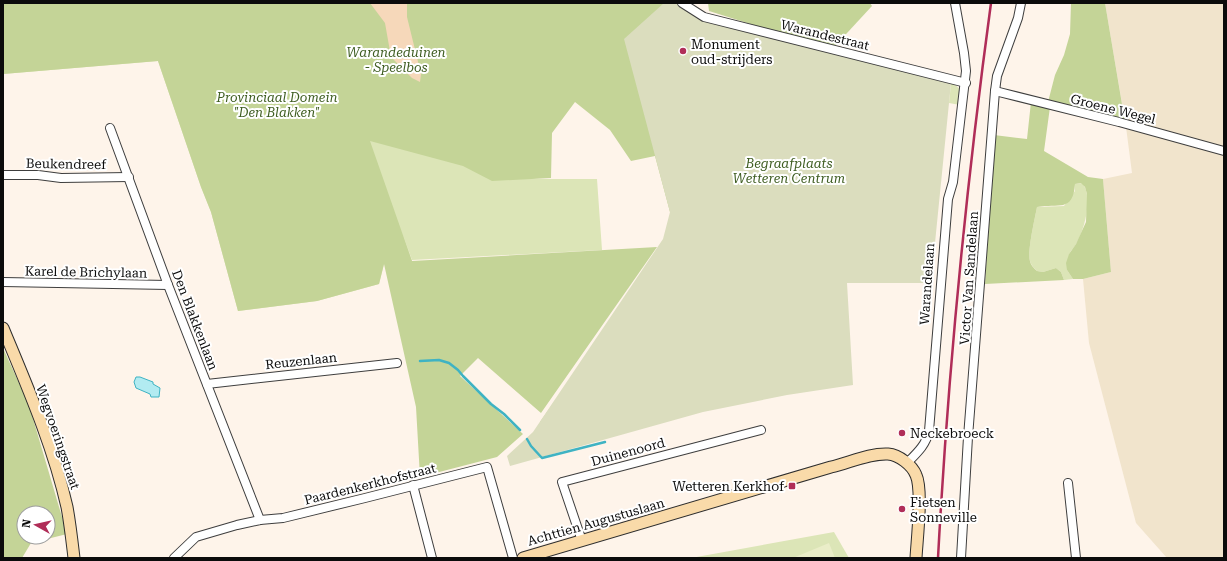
<svg xmlns="http://www.w3.org/2000/svg" width="1227" height="561" viewBox="0 0 1227 561" font-family="'Roboto Serif',serif">
	<style>
		.farmland { fill: #f1e4cc }
		.green { fill: #dce5b7 }
		.forest { fill: #c4d497; fill-rule: evenodd }
		.sand { fill: #f6d8ba }
		.cemetery { fill: #dbddbe }
		.pitch { fill: #eaedc8 }
		.water { fill: #b2ebf1; stroke: #3fb3c3 }
		.lines { fill: none; stroke-linecap: round; stroke-linejoin: round }
		.stream { stroke: #3fb3c3; stroke-width: 2.5 }
		.street-casing { stroke: #3e3e3e; stroke-width: 10 }
		.secondary-casing { stroke: #2d2d2d; stroke-width: 13 }
		.street { stroke: #fff; stroke-width: 8 }
		.secondary { stroke: #f9daa9; stroke-width: 11 }
		.rail { stroke: #b02d58; stroke-width: 2.5 }
		.poi-dot { fill: #b02d58; stroke: #fff; stroke-width: 1.5 }
		.labels { text-anchor: middle; dominant-baseline: central; stroke-width: 4; stroke-linejoin: round; paint-order: stroke }
		.street-label { font-size: 13px; fill: #0b0b0b; stroke: #fff }
		.poi-label { font-size: 13px; fill: #0b0b0b; stroke: #fff; text-anchor: start }
		.park-label { font-size: 13px; font-style: italic; fill: #3e5d21; stroke: #fff }
	</style>
	<rect width="100%" height="100%" fill="#fef4ea"/>
	<polygon class="farmland" points="1105,3 1224,3 1224,558 1167,558 1136,523 1089,343 1083,279 1111,272 1103,179 1132,173 1126,127"/>
	<g class="green">
		<polygon points="3,3 457,86 529,179 597,179 602,250 412,260 401,230 412,261 384,264 379,284 317,301 238,311 211,212 201,187 158,61 3,74"/>
		<path d="M 951,83 C 962,87 962,95 960,105 L 949,103 Z"/>
		<path d="M 1082,183 C 1094,196 1084,231 1076,244 C 1074,248 1070,251 1069,255 C 1068,260 1068,265 1067,270 L 1073,279 L 1064,280 L 1061,272 L 1056,268 L 1043,272 L 1037,271 C 1034,268 1031,265 1030,261 C 1027,252 1035,218 1037,207 L 1064,206 L 1075,191 L 1075,184 Z"/>
		<polygon points="834,532 849,558 691,558"/>
	</g>
	<g class="forest">
		<path d="M 3,3 L 680,3 L 704,20 L 737,27 L 732,43 L 697,32 L 660,69 L 690,198 L 776,153 L 782,160 L 775,169 C 780,183 785,185 798,178 L 814,209 L 820,261 L 797,264 L 787,204 L 704,235 L 717,328 L 802,322 L 797,270 L 820,266 L 821,291 L 817,375 C 811,382 804,387 795,382 C 792,381 790,378 788,376 C 781,373 775,375 769,377 L 758,369 L 723,370 L 721,355 L 699,357 L 700,372 L 686,374 L 680,276 L 658,268 L 609,339 L 633,358 L 618,379 L 592,361 L 546,427 L 540,422 L 650,265 L 668,233 L 671,222 L 670,212 L 655,156 L 631,161 L 610,130 L 575,102 L 552,133 L 551,178 L 492,181 L 463,166 L 370,141 L 412,261 L 657,247 L 541,413 L 478,358 L 460,376 L 523,434 L 497,457 L 420,477 L 416,407 L 384,264 L 379,284 L 317,301 L 238,311 L 211,212 L 201,187 L 158,61 L 3,74 Z"/>
		<polygon points="708,3 870,3 872,6 835,46 786,35 709,11"/>
		<polygon points="1071,3 1105,3 1125,122 1048,102 1055,75 1064,55 1070,34"/>
		<path d="M 1031,102 L 1050,107 L 1044,151 L 1088,177 L 1103,179 L 1111,272 L 1083,279 L 1073,279 L 1067,270 L 1066,263 L 1069,254 L 1076,244 L 1086,222 L 1087,194 L 1085,187 L 1081,183 L 1075,184 C 1073,213 1058,203 1037,207 C 1035,218 1027,252 1030,261 C 1031,266 1034,268 1037,271 L 1043,272 L 1056,268 L 1061,272 L 1064,280 L 985,284 L 994,135 L 1027,139 Z"/>
		<path d="M 3,348 L 29,405 L 67,534 L 31,543 L 22,558 L 3,558 ZM 24,513 L 48,513 L 48,537 L 24,537 Z"/>
	</g>
	<polygon class="sand" points="370,3 407,3 407,17 421,74 420,82 412,78 391,57 385,23"/>
	<polygon class="cemetery" points="664,3 680,3 704,20 951,83 931,283 847,283 853,385 787,395 703,412 510,466 507,456 533,432 663,239 670,212 624,39"/>
	<polygon class="pitch" points="829,543 835,558 793,558"/>
	<polygon class="water" points="136,377 140,377 153,382 153,384 160,388 159,397 151,397 150,394 136,388 134,382"/>
	<g class="lines">
		<g class="stream">
			<polyline points="420,361 439,360 449,363 458,370 463,376 491,404 504,414 520,430"/>
			<polyline points="527,439 531,446 542,458 605,442"/>
		</g>
		<defs>
			<g id="street">
				<polyline points="682,3 704,17 966,83"/>
				<polyline points="995,91 1119,122 1224,151"/>
				<polyline points="110,128 168,285 260,520"/>
				<polyline points="3,175 38,175 61,178 129,177"/>
				<polyline points="3,282 168,285"/>
				<polyline points="207,384 397,363"/>
				<path d="M 907,463 C 917,453 926,445 929,431 L 948,199 L 953,182 L 966,71 L 964,53 L 955,3"/>
				<polyline points="1068,483 1076,558"/>
				<polyline points="413,485 432,558"/>
				<polyline points="582,541 562,482 761,430"/>
				<polyline points="174,558 196,537 237,525 260,520 283,518 365,498 487,467 513,558"/>
				<polyline points="961,558 968,437 995,91 997,76 1018,18 1021,3"/>
			</g>
			<g id="secondary">
				<path d="M 3,328 C 27,386 53,445 67,507 C 70,523 72,541 74,558"/>
				<path d="M 523,558 L 831,467 C 849,463 869,453 888,454 C 899,455 912,465 916,475 C 923,490 917,539 916,558"/>
			</g>
		</defs>
		<use href="#street" class="street-casing"/>
		<use href="#secondary" class="secondary-casing"/>
		<use href="#street" class="street"/>
		<use href="#secondary" class="secondary"/>
		<path class="rail" d="M 938,558 C 948,372 966,187 991,3"/>
	</g>
	<g class="poi-dot">
		<circle cx="683" cy="51" r="4"/>
		<circle cx="902" cy="433" r="4"/>
		<rect x="788" y="482" width="8" height="8" rx="2"/>
		<circle cx="902" cy="509" r="4"/>
	</g>
	<g class="labels">
		<g class="street-label">
			<text transform="translate(825 35) rotate(14)">Warandestraat</text>
			<text transform="translate(1113 109) rotate(14)">Groene Wegel</text>
			<text transform="translate(66 164) rotate(1)">Beukendreef</text>
			<text transform="translate(86 272) rotate(1)">Karel de Brichylaan</text>
			<text transform="translate(969 278) rotate(-86)">Victor Van Sandelaan</text>
			<text transform="translate(927 284) rotate(-86)">Warandelaan</text>
			<text transform="translate(195 320) rotate(69)">Den Blakkenlaan</text>
			<text transform="translate(301 361) rotate(-6)">Reuzenlaan</text>
			<text transform="translate(58 437) rotate(71)">Wegvoeringstraat</text>
			<text transform="translate(628 452) rotate(-15)">Duinenoord</text>
			<text transform="translate(370 484) rotate(-14)">Paardenkerkhofstraat</text>
			<text transform="translate(596 522) rotate(-16)">Achttien Augustuslaan</text>
		</g>
		<g class="poi-label">
			<text x="691" y="44">Monument<tspan x="691" dy="15">oud-strijders</tspan></text>
			<text x="910" y="433">Neckebroeck</text>
			<text x="784" y="486" text-anchor="end">Wetteren Kerkhof</text>
			<text x="910" y="502">Fietsen<tspan x="910" dy="15">Sonneville</tspan></text>
		</g>
		<g class="park-label">
			<text x="396" y="52">Warandeduinen<tspan x="396" dy="15">- Speelbos</tspan></text>
			<text x="277" y="97">Provinciaal Domein<tspan x="277" dy="15">"Den Blakken"</tspan></text>
			<text x="789" y="163">Begraafplaats<tspan x="789" dy="15">Wetteren Centrum</tspan></text>
		</g>
	</g>
	<rect width="1227" height="561" fill="none" stroke="#0b0b0b" stroke-width="8"/>
	<g transform="translate(36 525) rotate(278)"><circle r="19" fill="#ffffff" stroke="#9d9d9d"/>
	<path d="M0-3L7 15L0 10L-7 15Z" fill="#b02d58"/>
	<text y="-6" font-size="11" font-weight="bold" text-anchor="middle" fill="#0b0b0b">N</text>
	</g>
</svg>
